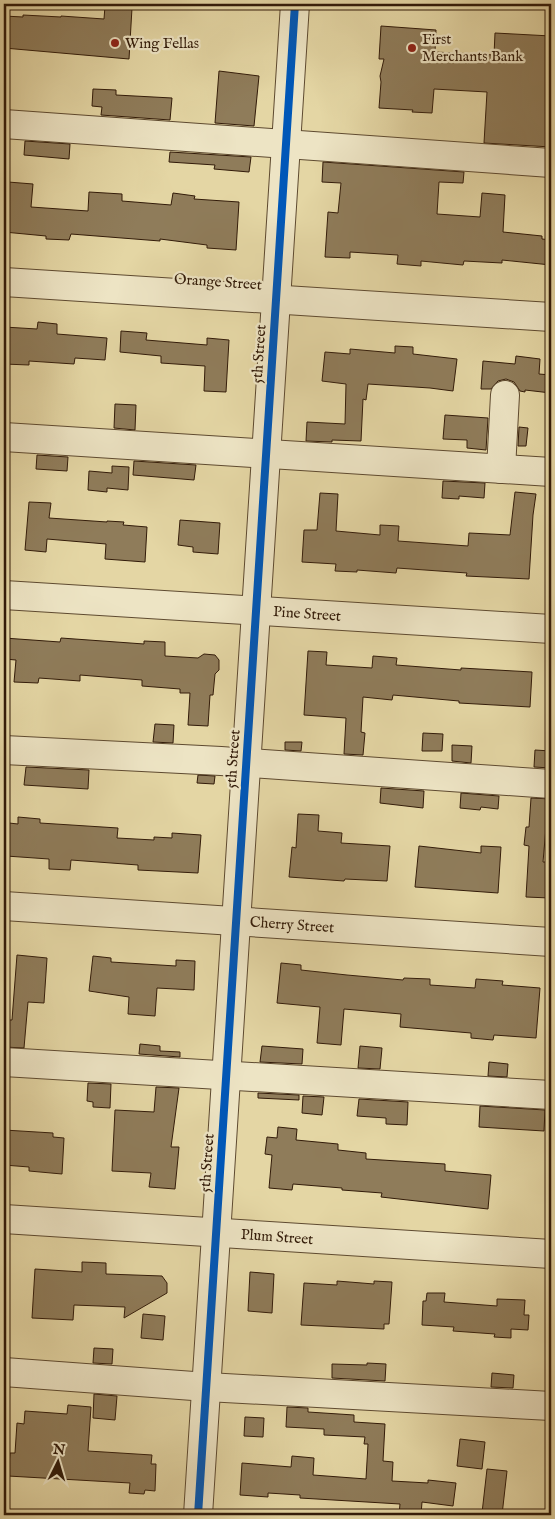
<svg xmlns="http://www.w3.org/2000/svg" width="555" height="1519" viewBox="0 0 555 1519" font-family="'IM FELL English',serif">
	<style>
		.building { fill: #8f7c5a; stroke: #321b09 }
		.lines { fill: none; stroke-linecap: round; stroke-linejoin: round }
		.minor-casing { stroke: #5e4a30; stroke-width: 30 }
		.minor { stroke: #ede4c4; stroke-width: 28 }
		.cycleway-casing { stroke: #ede4c4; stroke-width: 11 }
		.cycleway { stroke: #0057b8; stroke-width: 8 }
		.poi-dot { fill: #8f2418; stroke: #ede4c4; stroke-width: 2 }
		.labels { text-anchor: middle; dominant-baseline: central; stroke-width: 4.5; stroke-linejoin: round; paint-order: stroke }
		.poi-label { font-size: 15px; fill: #321b09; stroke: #ede4c4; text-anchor: start }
		.street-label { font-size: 15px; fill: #321b09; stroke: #ede4c4 }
	</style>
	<rect width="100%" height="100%" fill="#e4d6a4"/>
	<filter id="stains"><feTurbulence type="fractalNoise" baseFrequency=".004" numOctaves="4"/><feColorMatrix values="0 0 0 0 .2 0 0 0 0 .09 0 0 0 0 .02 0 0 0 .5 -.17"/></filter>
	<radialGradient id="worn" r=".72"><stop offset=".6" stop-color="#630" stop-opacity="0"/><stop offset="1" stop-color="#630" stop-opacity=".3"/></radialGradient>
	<g class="building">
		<polygon points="105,6 132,8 129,59 4,48 4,16 23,17 23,15 61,17 61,16 104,19"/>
		<polygon points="381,26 436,30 435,52 494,55 495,33 551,36 551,147 484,143 487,92 434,89 432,113 412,112 413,110 379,108 381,82 380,76 384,59 379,59"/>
		<polygon points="219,71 259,76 254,126 215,123"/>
		<polygon points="93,89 116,90 116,95 172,98 170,120 101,115 102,107 92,106"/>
		<polygon points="25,141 70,144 69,159 24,155"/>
		<polygon points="170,152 251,157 249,172 214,169 215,165 169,162"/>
		<polygon points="323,162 464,172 463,183 439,182 437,214 480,217 482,193 505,195 503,232 542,236 542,239 551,240 551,265 502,260 502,263 464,261 463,265 421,261 421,266 397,264 398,255 350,252 350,258 325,257 328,212 338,213 341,183 322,182"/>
		<polygon points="8,182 33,184 31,207 88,211 89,192 122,194 122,201 171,205 173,193 195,196 194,199 239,202 236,250 207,248 207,245 160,239 160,241 71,234 69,240 46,239 46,236 4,232"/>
		<polygon points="38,322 57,324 57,334 107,338 105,360 75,358 74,364 29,361 29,365 4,364 4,327 37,329"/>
		<polygon points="121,331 147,333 146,340 207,345 207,338 229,340 226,392 204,391 205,366 161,363 161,356 120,352"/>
		<polygon points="395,346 413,347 413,354 457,359 453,391 430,388 368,384 366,400 363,399 361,441 332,440 332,442 306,441 307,422 345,424 346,384 322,381 325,352 350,354 350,349 395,353"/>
		<polygon points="516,356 540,359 539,374 551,375 551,393 525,390 525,392 520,391 514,382 506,379 498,381 491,389 481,389 483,361 515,364"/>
		<polygon points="115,404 136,405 135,430 114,428"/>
		<polygon points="445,415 488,418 486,450 467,448 467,440 443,439"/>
		<polygon points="519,427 528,428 526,446 518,446"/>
		<polygon points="37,455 68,457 67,471 36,469"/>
		<polygon points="134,461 196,465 194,480 133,475"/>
		<polygon points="112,466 129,467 128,490 107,488 107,492 88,490 89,471 112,473"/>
		<polygon points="443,481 485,483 484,498 459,496 459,499 442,498"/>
		<polygon points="515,492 536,494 533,515 529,579 466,576 467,573 397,568 396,573 357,570 357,572 335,571 336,564 302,562 304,530 317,530 320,493 338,494 336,531 380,535 380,525 399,526 398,541 468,546 469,533 510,535"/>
		<polygon points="29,502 51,503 49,518 107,522 107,521 124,522 123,525 147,527 145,562 105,559 106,544 47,539 46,552 25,550"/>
		<polygon points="180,520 220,523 218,554 193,552 193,547 178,545"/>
		<polygon points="4,638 60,642 61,638 144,644 144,641 165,642 165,656 198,658 204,654 215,655 219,660 219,670 215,674 213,695 210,695 208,726 188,725 190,693 180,693 180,689 142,686 142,680 80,675 80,681 39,678 38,683 14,682 16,660 4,659"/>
		<polygon points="308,651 327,652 326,665 372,668 373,656 397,658 396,665 461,670 461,668 532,672 530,707 459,703 459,701 393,695 392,700 363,697 361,732 365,733 363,755 344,754 346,718 304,715"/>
		<polygon points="155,724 174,725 173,743 153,742"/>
		<polygon points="423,733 443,734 442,751 422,751"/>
		<polygon points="285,742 302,742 301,751 285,750"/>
		<polygon points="452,745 472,746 471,763 452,761"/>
		<polygon points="535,750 551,751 551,768 534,767"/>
		<polygon points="26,767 89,770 88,789 24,785"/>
		<polygon points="198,775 215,776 214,784 197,783"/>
		<polygon points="381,788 424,791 423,808 380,803"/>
		<polygon points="461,793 499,796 498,809 481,807 480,810 460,808"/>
		<polygon points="531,798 551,799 551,817 547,816 543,862 551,862 550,898 526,897 529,846 524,845 526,827 529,827"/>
		<polygon points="298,814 319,815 318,831 342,833 341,843 390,846 387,881 345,879 344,881 289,877 292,847 296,848"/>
		<polygon points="18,817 40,819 40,823 118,828 117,838 154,840 154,837 172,838 172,833 201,835 198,873 138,870 138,865 71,860 70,870 49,869 49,859 6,856 9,823 18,824"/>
		<polygon points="419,846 481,853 481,846 501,847 498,893 415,887"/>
		<polygon points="17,955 47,958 44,1003 28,1002 24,1048 4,1047 4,1020 12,1020"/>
		<polygon points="93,956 111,958 111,962 176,966 176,960 195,961 194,990 157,988 155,1016 128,1014 129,997 89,991"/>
		<polygon points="281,963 301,965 301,970 347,975 403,980 404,978 430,979 430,985 475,988 476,979 503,981 502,985 540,988 536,1038 494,1035 493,1040 471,1038 471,1033 400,1027 401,1014 344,1009 341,1045 317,1043 320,1007 277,1003"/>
		<polygon points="140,1044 160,1046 160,1051 180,1052 180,1057 139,1054"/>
		<polygon points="262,1046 303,1049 302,1064 260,1062"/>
		<polygon points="360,1046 382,1048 380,1069 358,1068"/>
		<polygon points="489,1062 508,1064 507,1077 488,1076"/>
		<polygon points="88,1083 111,1084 110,1108 93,1107 93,1102 87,1101"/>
		<polygon points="156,1087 179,1088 171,1147 179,1147 175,1189 149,1187 151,1173 112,1171 115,1110 154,1112"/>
		<polygon points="258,1093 299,1095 299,1100 258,1098"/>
		<polygon points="303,1096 324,1097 322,1115 302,1113"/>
		<polygon points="359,1099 408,1102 407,1125 386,1124 386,1118 357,1116"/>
		<polygon points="480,1106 545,1110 544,1131 479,1127"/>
		<polygon points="278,1127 297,1129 296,1140 338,1144 338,1150 366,1153 366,1159 445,1164 445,1171 491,1175 488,1209 381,1197 382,1193 342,1190 342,1188 293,1184 292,1190 269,1188 272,1155 265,1154 267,1137 277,1138"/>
		<polygon points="4,1130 53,1133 53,1137 64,1138 62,1174 29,1171 29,1167 4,1165"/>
		<polygon points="82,1262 106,1263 106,1274 162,1276 167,1283 167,1293 124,1318 125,1307 74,1305 73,1320 32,1318 35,1269 82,1272"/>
		<polygon points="250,1272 274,1274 272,1313 248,1311"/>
		<polygon points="337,1281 374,1284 374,1281 392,1282 389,1324 384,1324 384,1329 301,1325 304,1283 337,1285"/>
		<polygon points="427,1293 445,1293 444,1302 497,1306 497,1299 525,1300 524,1315 529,1315 528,1330 511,1329 511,1338 494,1337 495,1334 453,1331 454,1327 422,1325 423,1301 426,1301"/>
		<polygon points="143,1314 165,1316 163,1340 141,1338"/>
		<polygon points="94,1348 113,1349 112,1364 93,1363"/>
		<polygon points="367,1363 386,1364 385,1381 332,1378 332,1364 367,1365"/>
		<polygon points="492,1373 514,1375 513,1388 491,1387"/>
		<polygon points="94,1394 117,1396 115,1420 93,1418"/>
		<polygon points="68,1405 91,1407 88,1451 152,1455 151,1464 156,1464 155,1491 145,1490 144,1494 129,1493 130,1483 8,1476 10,1453 15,1453 17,1423 24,1424 25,1411 67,1414"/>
		<polygon points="287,1407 308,1408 308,1412 354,1415 354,1422 385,1424 383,1461 393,1462 392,1481 428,1483 428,1480 456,1483 453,1506 422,1502 421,1515 399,1515 400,1504 300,1498 300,1495 268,1493 268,1497 240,1495 242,1463 291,1467 292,1456 314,1458 313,1475 366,1479 368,1444 364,1444 365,1437 324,1435 324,1429 286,1427"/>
		<polygon points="245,1417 264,1418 263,1437 244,1436"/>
		<polygon points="460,1439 485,1442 482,1469 457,1466"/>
		<polygon points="487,1469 507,1471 502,1515 482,1513"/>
	</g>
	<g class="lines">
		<defs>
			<g id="minor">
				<polyline points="4,124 551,163"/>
				<polyline points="4,282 551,317"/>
				<polyline points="4,437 551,472"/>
				<polyline points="501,469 505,395"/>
				<polyline points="4,595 551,629"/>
				<polyline points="4,750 221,761 551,784"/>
				<polyline points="4,906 551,942"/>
				<polyline points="4,1062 551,1095"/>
				<polyline points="4,1219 551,1254"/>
				<polyline points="4,1372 207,1387 551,1406"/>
				<polyline points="198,1515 295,4"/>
			</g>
		</defs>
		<use href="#minor" class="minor-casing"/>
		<use href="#minor" class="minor"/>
		<defs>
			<polyline id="cycleway" points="198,1515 295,4"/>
		</defs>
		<use href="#cycleway" class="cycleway-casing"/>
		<use href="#cycleway" class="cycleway"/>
	</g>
	<g class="poi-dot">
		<circle cx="115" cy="43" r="5"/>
		<circle cx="412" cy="48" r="5"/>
	</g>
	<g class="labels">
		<g class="poi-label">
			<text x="422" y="39">First<tspan x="422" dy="17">Merchants Bank</tspan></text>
			<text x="125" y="43">Wing Fellas</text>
		</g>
		<g class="street-label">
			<text transform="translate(218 282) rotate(4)">Orange Street</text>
			<text transform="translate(259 354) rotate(-86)">5th Street</text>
			<text transform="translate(307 614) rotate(4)">Pine Street</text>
			<text transform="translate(233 759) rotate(-86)">5th Street</text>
			<text transform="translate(292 925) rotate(4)">Cherry Street</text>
			<text transform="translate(207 1163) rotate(-86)">5th Street</text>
			<text transform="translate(277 1237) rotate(4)">Plum Street</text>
		</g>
	</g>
	<rect width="555" height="1519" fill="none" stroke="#e4d6a4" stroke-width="20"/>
	<rect x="5" y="5" width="545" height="1509" fill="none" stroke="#321b09" stroke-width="2.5"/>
	<rect x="10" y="10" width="535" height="1499" fill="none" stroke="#321b09"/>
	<g transform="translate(58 1462) rotate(5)" stroke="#ede4c4" stroke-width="4" paint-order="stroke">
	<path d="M0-4L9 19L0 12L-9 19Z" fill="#321b09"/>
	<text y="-8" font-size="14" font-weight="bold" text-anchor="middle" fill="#321b09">N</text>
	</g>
	<rect width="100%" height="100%" filter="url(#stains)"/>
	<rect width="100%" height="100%" fill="url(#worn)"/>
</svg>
